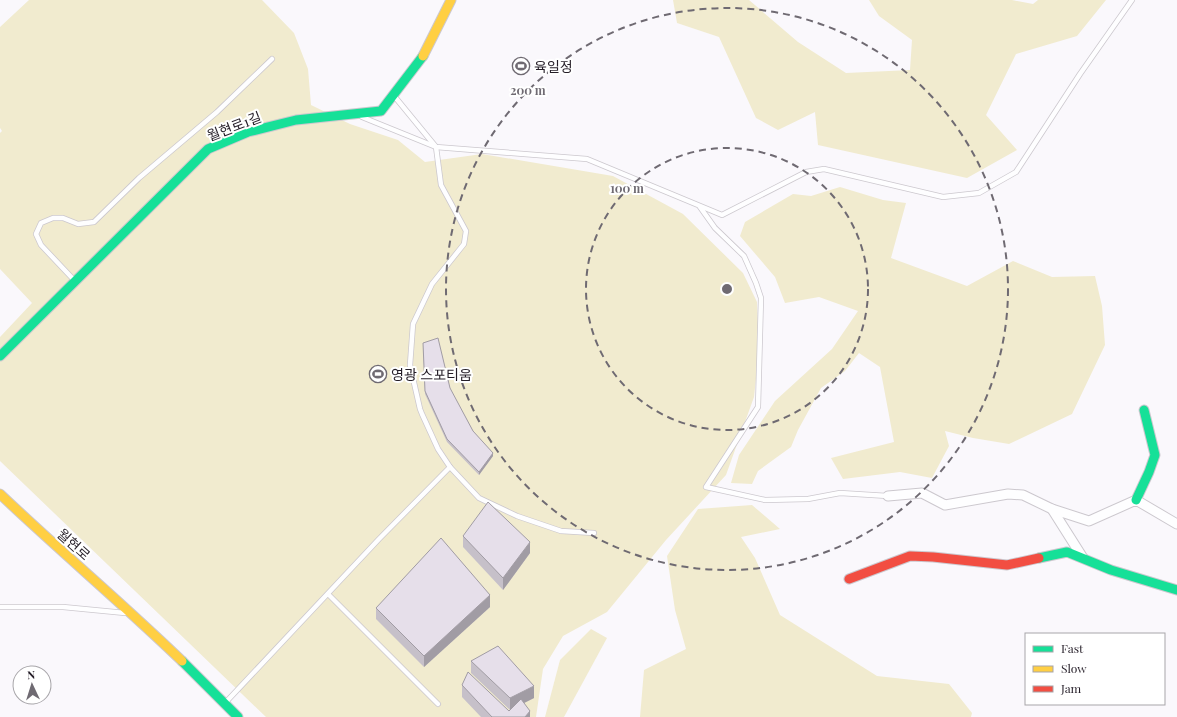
<svg xmlns="http://www.w3.org/2000/svg" width="1177" height="717" viewBox="0 0 1177 717" font-family="'Playfair Display','Noto Sans KR',serif">
	<style>
		.green { fill: #f1ebcf }
		.lines { fill: none; stroke-linecap: round; stroke-linejoin: round }
		.lane-casing { stroke: #ccc8ce; stroke-width: 6 }
		.street-casing { stroke: #ccc8ce; stroke-width: 11 }
		.fast-casing { stroke: #ccc8ce; stroke-width: 11 }
		.slow-casing { stroke: #ccc8ce; stroke-width: 11 }
		.jam-casing { stroke: #ccc8ce; stroke-width: 11 }
		.lane { stroke: #fefeff; stroke-width: 4.5 }
		.street { stroke: #fefeff; stroke-width: 9 }
		.fast { stroke: #16e098; stroke-width: 9 }
		.slow { stroke: #ffcf43; stroke-width: 9 }
		.jam { stroke: #f24e42; stroke-width: 9 }
		.wall { fill: #c6c0c9 }
		.shaded-wall { fill: #a19ca4 }
		.building { fill: #e6dfea; stroke: #a19ca4 }
		.ring { fill: none; stroke: #6f6a72; stroke-width: 2; stroke-dasharray: 7 5 }
		.labels { text-anchor: middle; dominant-baseline: central; stroke-width: 4; stroke-linejoin: round; paint-order: stroke }
		.poi-label { font-size: 14px; fill: #241d27; stroke: #fff; text-anchor: start }
		.street-label { font-size: 14px; fill: #241d27; stroke: #fff }
		.centre { fill: #6f6a72; stroke: #fff; stroke-width: 2 }
		.ring-label { font-size: 12px; text-anchor: middle; font-weight: bold; fill: #6f6a72; stroke: #fff; stroke-width: 4; stroke-linejoin: round; paint-order: stroke }
	</style>
	<rect width="100%" height="100%" fill="#faf8fc"/>
	<g class="green">
		<polygon points="29,0 262,0 294,33 308,69 311,105 350,124 398,140 425,162 482,154 613,176 683,214 743,273 757,302 759,351 754,397 726,475 666,540 607,612 563,636 543,669 536,717 266,717 0,461 0,337 32,303 0,269 0,133 2,131 0,128 0,27"/>
		<polygon points="673,0 749,0 798,42 846,73 910,70 912,40 879,16 869,0 1012,0 1033,4 1038,0 1106,0 1077,36 1016,54 986,115 1017,150 967,178 818,145 815,112 778,130 756,118 719,37 677,23"/>
		<polygon points="840,187 883,200 906,203 891,258 967,286 1013,261 1052,277 1095,276 1102,306 1105,345 1072,414 1009,444 973,438 945,431 949,446 932,478 900,472 843,479 831,458 894,442 880,367 859,353 845,371 821,388 798,430 791,447 758,471 752,484 731,483 739,455 775,401 832,349 858,311 819,297 785,303 775,277 740,236 745,222 793,194 811,196"/>
		<polygon points="752,505 780,529 741,537 755,558 780,615 877,676 949,684 972,713 971,717 640,717 644,670 686,649 675,610 667,556 698,509"/>
		<polygon points="591,629 607,638 564,717 545,717 560,660"/>
	</g>
	<g class="lines">
		<defs>
			<g id="lane">
				<polyline points="395,97 436,147 441,185 466,231 464,244 432,284 413,324 410,365 420,409 422,414 438,449 450,467 479,498 517,516 561,531 594,533"/>
				<polyline points="362,117 436,147 587,159 722,215 806,172 824,169 943,197 979,193 1016,172 1080,74 1132,0"/>
				<polyline points="700,207 715,228 744,256 756,283 761,298 758,407 706,487 765,500 808,499 840,493 888,496"/>
				<polyline points="74,280 41,245 36,234 41,223 53,218 63,218 78,224 94,222 139,178 217,112 272,59"/>
				<polyline points="328,594 438,704"/>
				<polyline points="0,607 63,607 125,613"/>
				<polyline points="226,702 379,539 450,467"/>
			</g>
			<g id="street">
				<polyline points="888,496 922,493 945,505 1008,494 1023,495 1052,509 1089,521 1136,500 1177,524"/>
				<polyline points="1052,509 1083,558"/>
			</g>
			<g id="fast">
				<polyline points="0,356 208,149 248,132 296,120 381,111 423,56"/>
				<polyline points="1136,500 1149,472 1155,455 1144,410"/>
				<polyline points="1039,558 1067,552 1111,570 1177,590"/>
				<polyline points="182,661 238,717"/>
			</g>
			<g id="slow">
				<polyline points="423,56 451,0"/>
				<path d="M 0,494 C 60,551 123,604 182,661"/>
			</g>
			<polyline id="jam" points="849,579 910,556 933,557 1007,565 1039,558"/>
		</defs>
		<use href="#lane" class="lane-casing"/>
		<use href="#street" class="street-casing"/>
		<use href="#fast" class="fast-casing"/>
		<use href="#slow" class="slow-casing"/>
		<use href="#jam" class="jam-casing"/>
		<use href="#lane" class="lane"/>
		<use href="#street" class="street"/>
		<use href="#fast" class="fast"/>
		<use href="#slow" class="slow"/>
		<use href="#jam" class="jam"/>
	</g>
	<g class="wall">
		<polygon points="423,343 473,431 493,456 479,475 447,442 425,394"/>
		<polygon points="463,536 530,553 503,590 463,547"/>
		<polygon points="490,607 424,667 376,619 376,608"/>
		<polygon points="471,661 534,698 524,703 530,717 481,717 462,697 462,685 509,711 510,710 471,673"/>
	</g>
	<g class="shaded-wall">
		<polygon points="493,453 493,456 479,475 479,472"/>
		<polygon points="530,542 530,553 503,590 503,578"/>
		<polygon points="490,595 490,607 424,667 424,656"/>
		<polygon points="534,686 534,698 510,710 510,698"/>
		<polygon points="530,711 530,717 525,717"/>
	</g>
	<g class="building">
		<polygon points="438,338 450,388 473,431 493,453 479,472 447,439 425,391 423,343"/>
		<polygon points="488,502 530,542 503,578 463,536"/>
		<polygon points="441,538 490,595 424,656 376,608"/>
		<polygon points="498,646 534,686 510,698 471,661"/>
		<polygon points="468,672 509,711 521,699 530,711 525,717 492,717 462,685"/>
	</g>
	<g class="ring">
		<circle cx="727" cy="289" r="141"/>
		<circle cx="727" cy="289" r="281"/>
	</g>
	<defs>
		<symbol id="stadium-ring" viewBox="-11 -11 22 22"><circle r="9.5" fill="#fff" stroke="#6f6a72" stroke-width="1.5"/><path d="M0-5a6.5 5 0 1 0 0 10a6.5 5 0 1 0 0-10ZM-3.5-1.8h7v3.6h-7Z" fill="#6f6a72"/></symbol>
	</defs>
	<g fill-rule="evenodd">
		<use href="#stadium-ring" x="511" y="56" width="20" height="20"/>
		<use href="#stadium-ring" x="368" y="364" width="20" height="20"/>
	</g>
	<g class="labels">
		<g class="poi-label">
			<text x="534" y="66">육일정</text>
			<text x="391" y="374">영광 스포티움</text>
		</g>
		<g class="street-label">
			<text transform="translate(234 126) rotate(-21)">월현로1길</text>
			<text transform="translate(74 544) rotate(42)">월현로</text>
		</g>
	</g>
	<circle cx="727" cy="289" r="6" class="centre"/>
	<g class="ring-label">
		<text x="528" y="95">200 m</text>
		<text x="627" y="193">100 m</text>
	</g>
	<rect x="1025" y="633" width="140" height="72" fill="#ffffff" stroke="#a7a5a9"/>
	<rect x="1033" y="646" width="20" height="6" fill="#16e098" stroke="#a7a5a9"/>
	<text x="1061" y="653" font-size="12" fill="#241d27">Fast</text>
	<rect x="1033" y="666" width="20" height="6" fill="#ffcf43" stroke="#a7a5a9"/>
	<text x="1061" y="673" font-size="12" fill="#241d27">Slow</text>
	<rect x="1033" y="686" width="20" height="6" fill="#f24e42" stroke="#a7a5a9"/>
	<text x="1061" y="693" font-size="12" fill="#241d27">Jam</text>
	<g transform="translate(32 685) rotate(356)"><circle r="19" fill="#ffffff" stroke="#a7a5a9"/>
	<path d="M0-3L7 15L0 10L-7 15Z" fill="#6f6a72"/>
	<text y="-6" font-size="11" font-weight="bold" text-anchor="middle" fill="#241d27">N</text>
	</g>
</svg>
